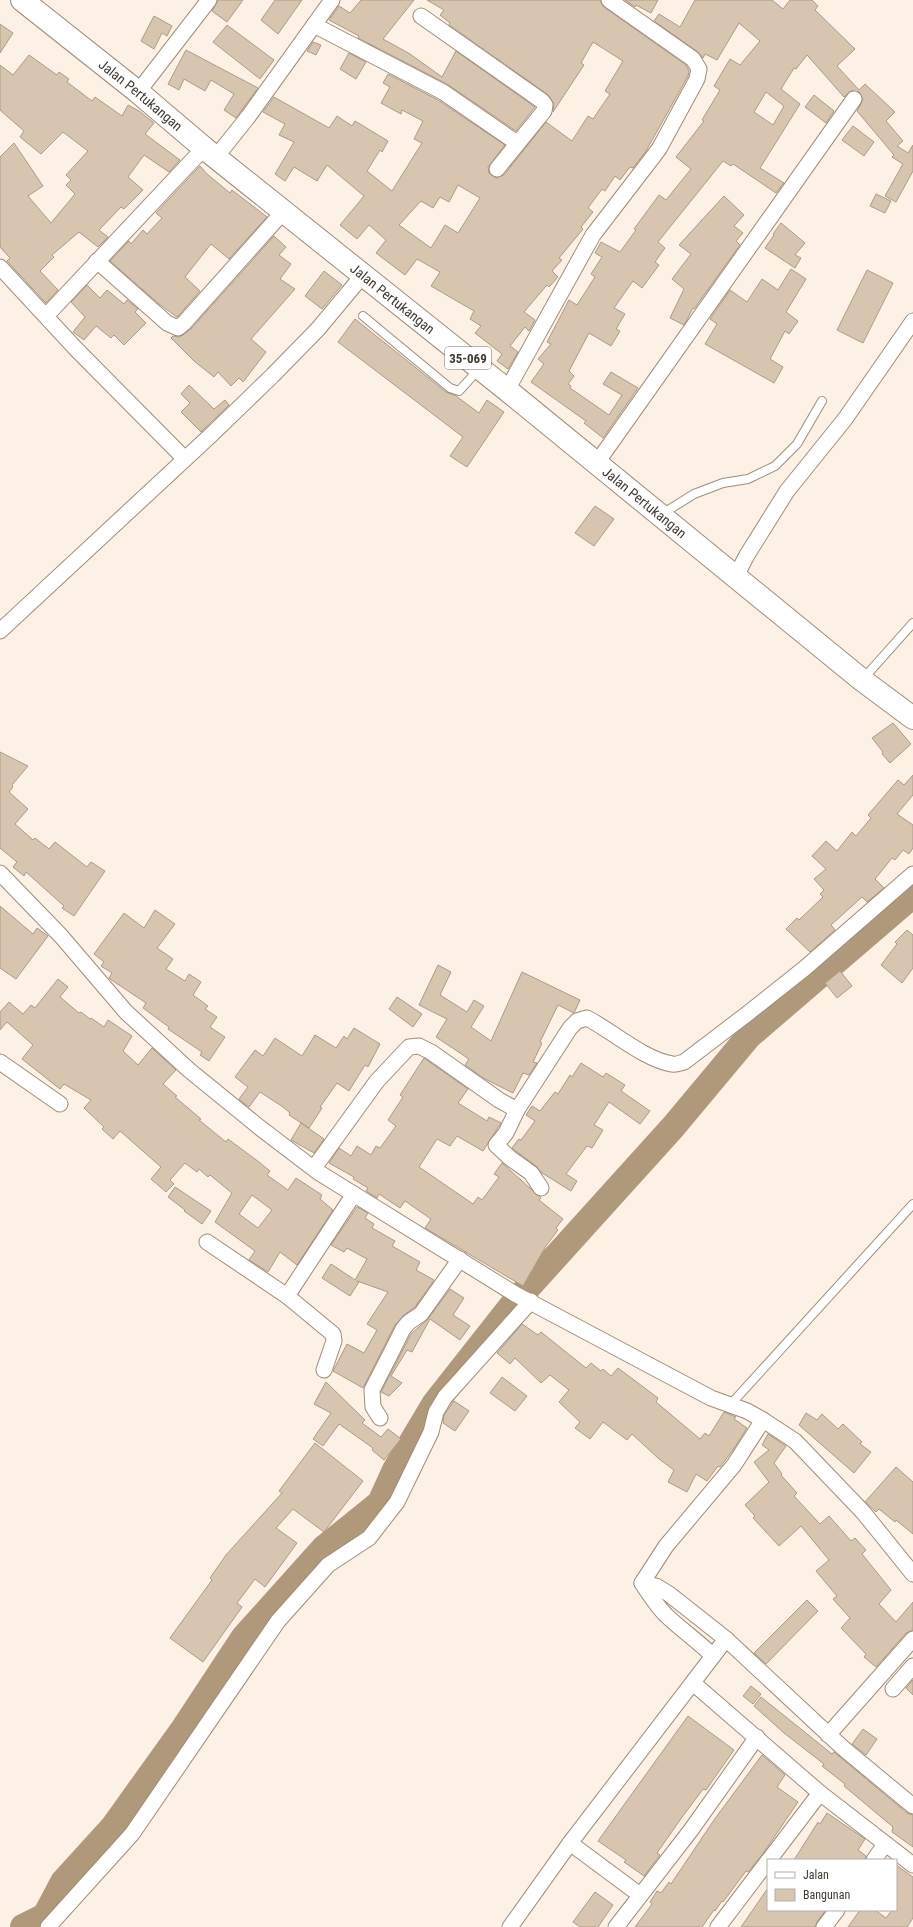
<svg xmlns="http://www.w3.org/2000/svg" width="913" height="1927" viewBox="0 0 913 1927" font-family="'Roboto Condensed',sans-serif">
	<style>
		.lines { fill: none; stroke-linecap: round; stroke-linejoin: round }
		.river { stroke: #b0987a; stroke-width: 26 }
		.building { fill: #d7c5b0; stroke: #ab9a86; fill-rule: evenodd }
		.lane-casing { stroke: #9e8d79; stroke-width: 10 }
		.street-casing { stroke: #9e8d79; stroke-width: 17 }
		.primary-casing { stroke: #9e8d79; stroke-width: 24 }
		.lane { stroke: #fff; stroke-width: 8 }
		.street { stroke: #fff; stroke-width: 15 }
		.primary { stroke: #fff; stroke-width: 22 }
		.labels { text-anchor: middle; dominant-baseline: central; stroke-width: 3; stroke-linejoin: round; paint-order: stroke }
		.shield { fill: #fff; stroke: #79746e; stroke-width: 1 }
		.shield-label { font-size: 13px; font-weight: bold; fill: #403830 }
		.street-label { font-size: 14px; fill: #403830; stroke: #fff }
	</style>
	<rect width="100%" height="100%" fill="#fcf1e4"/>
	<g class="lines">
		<polyline class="river" points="23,1927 45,1916 63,1882 113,1827 184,1728 244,1637 324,1548 380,1503 395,1470 435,1403 513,1304 673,1127 749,1036 913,895"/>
	</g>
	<g class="building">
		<polygon points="218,0 243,0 227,22 212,11"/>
		<polygon points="275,0 302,0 278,34 261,20"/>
		<polygon points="361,0 414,0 383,39 410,54 442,77 456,51 535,107 516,131 447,84 358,38 359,36 329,20 339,6 350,13"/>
		<path d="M 427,0 L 600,0 L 604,7 L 686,65 L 689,71 L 688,76 L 646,151 L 633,168 L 630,167 L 620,180 L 615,176 L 605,191 L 602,189 L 588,208 L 593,212 L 581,227 L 583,229 L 559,258 L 562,260 L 552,271 L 558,277 L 549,287 L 547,285 L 524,312 L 535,320 L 529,331 L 525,327 L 510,346 L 518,352 L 508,369 L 497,361 L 502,354 L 475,333 L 481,326 L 470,319 L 474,311 L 431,286 L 440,272 L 417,259 L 405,275 L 376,253 L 386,240 L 369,225 L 357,239 L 340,225 L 364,196 L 327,165 L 317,181 L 294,167 L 285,181 L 275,174 L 294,142 L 279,135 L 285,124 L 263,112 L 274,97 L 329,128 L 337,116 L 352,126 L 355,121 L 388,141 L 382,152 L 380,150 L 367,171 L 392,191 L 422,143 L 414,139 L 423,121 L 402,110 L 401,114 L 381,103 L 390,87 L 383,83 L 388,74 L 438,100 L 505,145 L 488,167 L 489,173 L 496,178 L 504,175 L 546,122 L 572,141 L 588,116 L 593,119 L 610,94 L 605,91 L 623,61 L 593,42 L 581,63 L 584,65 L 553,112 L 554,103 L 547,94 L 449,25 L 450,23 L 440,15 L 444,10 ZM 458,185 L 480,198 L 458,233 L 445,225 L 431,248 L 399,225 L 421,201 L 433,208 L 440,197 L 449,202 Z"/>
		<polygon points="625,0 658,0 651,13 636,5 635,7"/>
		<path d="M 695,0 L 772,0 L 783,9 L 790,0 L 812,0 L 818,6 L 815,10 L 855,49 L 837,66 L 859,90 L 865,84 L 895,112 L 886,121 L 903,141 L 897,146 L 908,153 L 913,145 L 913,171 L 896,202 L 885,196 L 903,164 L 892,157 L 894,155 L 857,111 L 863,100 L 859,92 L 851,91 L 844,97 L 807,55 L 796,69 L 794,68 L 781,89 L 800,104 L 760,168 L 784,183 L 776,193 L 733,164 L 731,166 L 723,161 L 658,242 L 665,248 L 655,262 L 659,265 L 642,288 L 633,281 L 614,308 L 625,314 L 616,329 L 620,331 L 611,346 L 589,333 L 569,371 L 574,376 L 568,384 L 571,386 L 570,388 L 609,415 L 622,395 L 603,384 L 611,372 L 638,388 L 603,438 L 584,423 L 586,421 L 531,382 L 544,364 L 538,359 L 551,344 L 547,342 L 569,300 L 577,305 L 595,277 L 591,274 L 602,257 L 595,253 L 601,242 L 620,252 L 636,230 L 634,229 L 659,195 L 666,200 L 691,169 L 676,157 L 704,121 L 702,120 L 720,90 L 714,86 L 730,59 L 740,65 L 760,41 L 739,23 L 717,60 L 705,54 L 703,58 L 698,52 L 654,21 L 659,14 L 680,27 ZM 766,92 L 784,106 L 773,125 L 754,112 Z"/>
		<polygon points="154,16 172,26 167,36 162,33 154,49 141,41"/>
		<polygon points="0,24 13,33 0,53"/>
		<polygon points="227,25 274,60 260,79 213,42"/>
		<polygon points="313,42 321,45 316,55 307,51"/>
		<polygon points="186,50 258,88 236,118 224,110 234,94 211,80 205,91 184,79 179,90 168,84"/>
		<polygon points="349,53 366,62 356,79 340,69"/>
		<polygon points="29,55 57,75 59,72 69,79 67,82 92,101 95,97 122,116 128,105 139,111 154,123 145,134 180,160 169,172 144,155 128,177 143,190 124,209 121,207 99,230 108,237 98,247 79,232 52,255 54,257 40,271 58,290 46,303 7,261 10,258 0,247 0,157 14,143 43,186 28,196 51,223 75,194 66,185 71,180 66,175 88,151 63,132 41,154 20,137 24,131 0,110 0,65 13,75"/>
		<polygon points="814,95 834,111 826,123 805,107"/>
		<polygon points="853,126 874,142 864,156 842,140"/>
		<polygon points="200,166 207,174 230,193 232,190 267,217 229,259 211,244 185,277 200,291 177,317 159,304 110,261 129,241 131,244 143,230 147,234 162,218 156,213"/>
		<polygon points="876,194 891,201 885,213 870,206"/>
		<polygon points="724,196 744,215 734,226 743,233 736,241 740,245 694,309 693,308 684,325 670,318 684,289 672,279 691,254 679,245"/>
		<polygon points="781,223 805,243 795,255 801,258 795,268 765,248 774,235 773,234"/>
		<polygon points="274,236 286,247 279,255 291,264 280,279 295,289 251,339 266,352 243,382 239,378 231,386 218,372 214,377 194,361 171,338 173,336 179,337 183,335 191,329"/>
		<polygon points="791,269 806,279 786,312 798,321 789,334 785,331 770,359 783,367 774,383 705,344 717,324 710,319 730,290 747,302 762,279 778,290"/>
		<polygon points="867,270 893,283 863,343 837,330"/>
		<polygon points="324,271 342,285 322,309 305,296"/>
		<polygon points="87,285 100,298 107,290 124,304 127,300 138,309 135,312 146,323 124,345 114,335 111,338 96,326 84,340 73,332 85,317 71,302"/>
		<polygon points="355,319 446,392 456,396 479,413 487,400 504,412 467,467 450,456 463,437 338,342"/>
		<polygon points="189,385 214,409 225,400 229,405 201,432 181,412 190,403 181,394"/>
		<polygon points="595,506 614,519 594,546 575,533"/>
		<polygon points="893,723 911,744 890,763 882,754 883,752 872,738"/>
		<polygon points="0,752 28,766 12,785 13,787 9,792 28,809 15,824 33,840 35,838 49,849 55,842 87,867 91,862 105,871 74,916 62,908 64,906 26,872 24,876 13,867 17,862 0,848"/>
		<polygon points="913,775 913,795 897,814 913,825 913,848 909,854 903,850 895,860 892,858 875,879 884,888 867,902 862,897 831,925 835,930 810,952 786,929 797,918 799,920 823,897 820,894 824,890 814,879 826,869 812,856 826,841 837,851 852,832 856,836 871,818 868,815 898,780 904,785"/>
		<polygon points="0,906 33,934 37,928 48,936 16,979 0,968"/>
		<polygon points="155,910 175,924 157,948 173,959 166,969 185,981 189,974 201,982 193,995 208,1006 205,1009 217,1017 210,1027 225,1037 209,1061 200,1055 202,1052 168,1029 169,1027 143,1008 146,1003 110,979 109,978 112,973 101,966 104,962 94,954 124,913 144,928"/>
		<polygon points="907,930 913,935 913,968 902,983 881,965 897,944 895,942"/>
		<polygon points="438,965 451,972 440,995 467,1012 474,1000 484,1006 471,1027 491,1041 522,972 580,1000 574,1013 558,1005 540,1042 542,1043 533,1062 537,1063 529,1075 523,1073 513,1093 485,1079 465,1065 469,1059 436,1037 447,1019 419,1005"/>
		<polygon points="840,971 852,986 837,998 825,983"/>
		<path d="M 58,979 L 68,987 L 60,997 L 79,1013 L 81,1012 L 90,1019 L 91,1018 L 104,1027 L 108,1020 L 132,1036 L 123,1051 L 138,1065 L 152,1048 L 176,1070 L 163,1084 L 177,1096 L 175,1097 L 201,1119 L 199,1120 L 226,1142 L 228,1139 L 259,1162 L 270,1171 L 267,1175 L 288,1190 L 296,1178 L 322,1195 L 320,1199 L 333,1210 L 297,1265 L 280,1252 L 268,1272 L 249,1260 L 255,1251 L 215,1222 L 232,1193 L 210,1175 L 208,1177 L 199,1169 L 197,1172 L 185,1163 L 170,1180 L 174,1184 L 166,1192 L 151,1179 L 161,1167 L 120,1131 L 113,1139 L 102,1129 L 104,1127 L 84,1108 L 91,1100 L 64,1084 L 60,1089 L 22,1059 L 33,1045 L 7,1022 L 0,1030 L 0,1012 L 9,1002 L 23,1014 L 31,1005 L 35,1008 ZM 252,1195 L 272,1210 L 258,1228 L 239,1214 Z"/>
		<polygon points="397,997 422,1014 413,1027 389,1009"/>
		<polygon points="354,1028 380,1044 368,1067 365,1065 349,1091 337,1083 320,1107 322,1108 309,1128 289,1115 290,1113 283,1107 260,1092 249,1107 239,1099 248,1087 235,1077 255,1050 263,1056 275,1038 302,1056 315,1035 336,1048 344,1036 347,1039"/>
		<polygon points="424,1058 468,1089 458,1103 487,1121 489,1117 501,1123 483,1151 457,1136 450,1146 437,1139 419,1167 473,1204 478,1197 482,1200 499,1177 494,1174 502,1163 541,1198 539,1200 563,1219 556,1228 558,1230 546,1246 523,1286 425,1228 431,1219 405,1201 400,1208 379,1194 377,1198 366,1191 368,1188 353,1179 354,1177 329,1163 339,1148 351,1156 357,1146 371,1155 376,1146 380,1148 396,1126 388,1120 403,1097 400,1095"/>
		<polygon points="581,1063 603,1077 606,1073 625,1085 621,1091 650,1111 640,1124 609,1102 594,1125 603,1130 592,1148 587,1146 566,1174 577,1181 571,1191 542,1173 536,1166 512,1148 519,1139 521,1140 535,1121 526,1115 532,1106 540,1111 555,1092 558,1094 570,1075 572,1077"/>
		<polygon points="301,1123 324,1139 314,1153 291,1140"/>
		<polygon points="175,1187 211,1211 202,1224 184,1211 185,1210 168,1197"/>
		<polygon points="357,1207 368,1213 365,1218 374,1224 372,1228 395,1241 392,1246 420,1262 416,1270 434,1280 415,1307 404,1315 395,1325 363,1388 333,1371 347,1344 364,1353 377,1330 367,1324 388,1292 357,1281 359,1282 350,1296 322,1278 331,1264 355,1280 367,1259 347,1248 344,1252 331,1245"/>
		<polygon points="450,1289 464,1298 453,1315 470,1326 460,1340 430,1319 412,1352 407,1350 391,1376 402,1383 389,1396 381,1392 411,1334 428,1319"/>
		<polygon points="522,1324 538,1335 541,1332 586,1368 591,1363 601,1371 603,1369 611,1376 618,1368 658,1398 656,1402 700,1439 705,1433 709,1436 724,1412 736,1417 734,1419 747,1428 733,1450 720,1467 718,1466 707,1481 696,1474 687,1492 668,1482 674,1470 659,1459 632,1434 627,1440 603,1422 590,1439 575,1428 580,1422 559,1402 569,1390 550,1375 541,1383 515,1358 510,1364 497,1353"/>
		<polygon points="502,1377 527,1396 515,1411 490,1393"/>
		<polygon points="326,1382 365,1420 362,1423 381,1437 388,1429 401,1439 384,1460 372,1450 373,1448 339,1424 323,1446 313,1439 331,1413 314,1404"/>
		<polygon points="454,1401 469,1411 455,1431 443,1423 444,1415"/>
		<polygon points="806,1413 817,1420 822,1414 838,1429 843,1424 862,1442 860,1444 871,1452 854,1473 799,1425"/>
		<polygon points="768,1434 786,1446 774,1463 782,1474 781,1475 797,1493 794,1496 820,1524 829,1516 851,1541 855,1538 866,1550 862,1554 891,1590 879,1604 896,1622 913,1602 913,1630 906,1633 876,1667 864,1657 866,1654 841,1628 850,1618 833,1599 837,1596 816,1571 829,1560 801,1526 779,1546 753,1518 755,1516 745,1505 769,1482 754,1462 769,1450 762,1445"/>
		<polygon points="315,1443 363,1481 324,1532 293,1509 276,1528 297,1543 265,1587 255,1579 237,1603 242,1607 203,1662 170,1638 212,1580 210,1578 226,1555 282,1493 279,1491"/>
		<polygon points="896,1467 913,1482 913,1534 896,1520 895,1522 879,1509 876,1512 865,1502"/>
		<polygon points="807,1600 818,1611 766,1664 754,1653"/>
		<polygon points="913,1680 913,1695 906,1688"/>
		<polygon points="751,1686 761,1694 753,1704 743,1696"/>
		<polygon points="761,1697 832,1754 834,1752 907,1813 913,1815 913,1847 892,1832 893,1827 844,1786 845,1784 822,1766 824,1764 784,1733 754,1706"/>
		<polygon points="688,1716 734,1750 706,1790 703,1789 680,1820 657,1853 660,1855 644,1876 624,1862 626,1860 598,1841"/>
		<polygon points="863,1729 877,1739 866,1755 852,1744"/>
		<polygon points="762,1755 785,1775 777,1787 798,1802 762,1855 748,1872 746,1871 723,1902 722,1901 715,1911 714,1910 702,1927 635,1927 652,1904 650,1902 657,1891 661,1893 669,1882 671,1884 714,1820"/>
		<polygon points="827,1813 865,1839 858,1850 866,1856 865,1860 794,1860 818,1822 820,1824"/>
		<polygon points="896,1865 913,1877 913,1918 907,1927 848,1927 860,1910 875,1910 886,1918 892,1910 896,1910"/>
		<polygon points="768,1888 768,1910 826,1910 817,1922 815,1927 741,1927"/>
		<polygon points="595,1892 613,1905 598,1927 580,1927 573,1922"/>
	</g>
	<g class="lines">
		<defs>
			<g id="lane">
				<polyline points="363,316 450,388 459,391 479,369"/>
				<polyline points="662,514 694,494 723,483 748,479 775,466 797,444 822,401"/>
				<polyline points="863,679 913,623"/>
				<polyline points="731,1404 913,1204"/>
			</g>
			<g id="street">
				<polyline points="421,16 542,101 545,105 544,111 497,169"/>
				<polyline points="314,25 443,92 517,143"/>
				<polyline points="138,92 209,0"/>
				<polyline points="216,157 248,117 332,0"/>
				<polyline points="97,261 167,323 178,328 184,323 284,211"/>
				<polyline points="0,267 76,349 185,459"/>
				<polyline points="46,316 204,148"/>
				<polyline points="507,390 593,235 659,149 697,79 699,69 693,59 609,0"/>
				<polyline points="596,464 854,99"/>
				<polyline points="736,576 747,555 787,491 845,419 913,321"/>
				<polyline points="0,631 211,435 272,376 318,329 363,275"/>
				<polyline points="0,873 61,936 126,1012 189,1070 259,1127 318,1172 515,1294 711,1398 747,1411 763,1420 795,1441 863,1512 913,1574"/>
				<polyline points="0,1062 60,1104"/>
				<polyline points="517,1110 506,1133 496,1145 510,1158 531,1173 541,1188"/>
				<path d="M 314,1168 L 377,1081 L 409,1047 L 419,1046 L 431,1052 L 499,1100 L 517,1110 L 570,1028 L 577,1021 L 587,1018 C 612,1031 645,1060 672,1064 C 675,1065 680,1063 684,1062 L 747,1014 L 805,968 L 913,874"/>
				<polyline points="207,1242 287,1296"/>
				<polyline points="324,1370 334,1341 333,1334 287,1296 354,1194"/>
				<polyline points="380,1418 373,1407 372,1390 392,1351 403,1329 409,1322 421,1314 460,1259"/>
				<polyline points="763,1420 734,1465 666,1546 642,1583 656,1586 669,1594 726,1639 843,1748 913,1806"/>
				<path d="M 642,1583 C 650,1595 658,1608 668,1617 C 683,1631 699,1642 713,1656"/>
				<polyline points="693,1683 820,1793 913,1865"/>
				<polyline points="893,1689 913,1666"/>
				<polyline points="828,1735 913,1639"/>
				<polyline points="570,1843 640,1895"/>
				<polyline points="769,1860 820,1793"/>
				<polyline points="874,1860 885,1844"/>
				<polyline points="48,1927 132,1834 278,1621 328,1565 369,1538 397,1502 431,1432 436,1412 445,1397 531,1301"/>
				<polyline points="510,1927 570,1843 726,1639"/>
				<polyline points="616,1927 691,1830 757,1737"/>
				<polyline points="718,1927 768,1861"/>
				<polyline points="824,1927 837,1910"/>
			</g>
			<g id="primary">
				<path id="s1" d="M 22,0 L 138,92 L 204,148 L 507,390 L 862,680 L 913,718"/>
			</g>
		</defs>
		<use href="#lane" class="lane-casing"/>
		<use href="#street" class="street-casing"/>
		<use href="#primary" class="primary-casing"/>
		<use href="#lane" class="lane"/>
		<use href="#street" class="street"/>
		<use href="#primary" class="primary"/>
	</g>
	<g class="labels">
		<rect class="shield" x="445" y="347" width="46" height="22" rx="3"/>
		<g class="shield-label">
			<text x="468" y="358">35-069</text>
		</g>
		<g class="street-label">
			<text stroke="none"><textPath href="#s1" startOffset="152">Jalan Pertukangan</textPath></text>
			<text stroke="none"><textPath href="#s1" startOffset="476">Jalan Pertukangan</textPath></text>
			<text stroke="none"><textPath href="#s1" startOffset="800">Jalan Pertukangan</textPath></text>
		</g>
	</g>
	<rect x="767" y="1859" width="130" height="52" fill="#ffffff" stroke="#b3afac"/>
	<rect x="775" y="1872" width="20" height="6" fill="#ffffff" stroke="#b3afac"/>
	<text x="803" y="1879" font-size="12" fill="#403830">Jalan</text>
	<rect x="775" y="1889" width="20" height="12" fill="#d7c5b0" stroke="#b3afac"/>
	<text x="803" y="1899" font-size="12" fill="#403830">Bangunan</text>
</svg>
